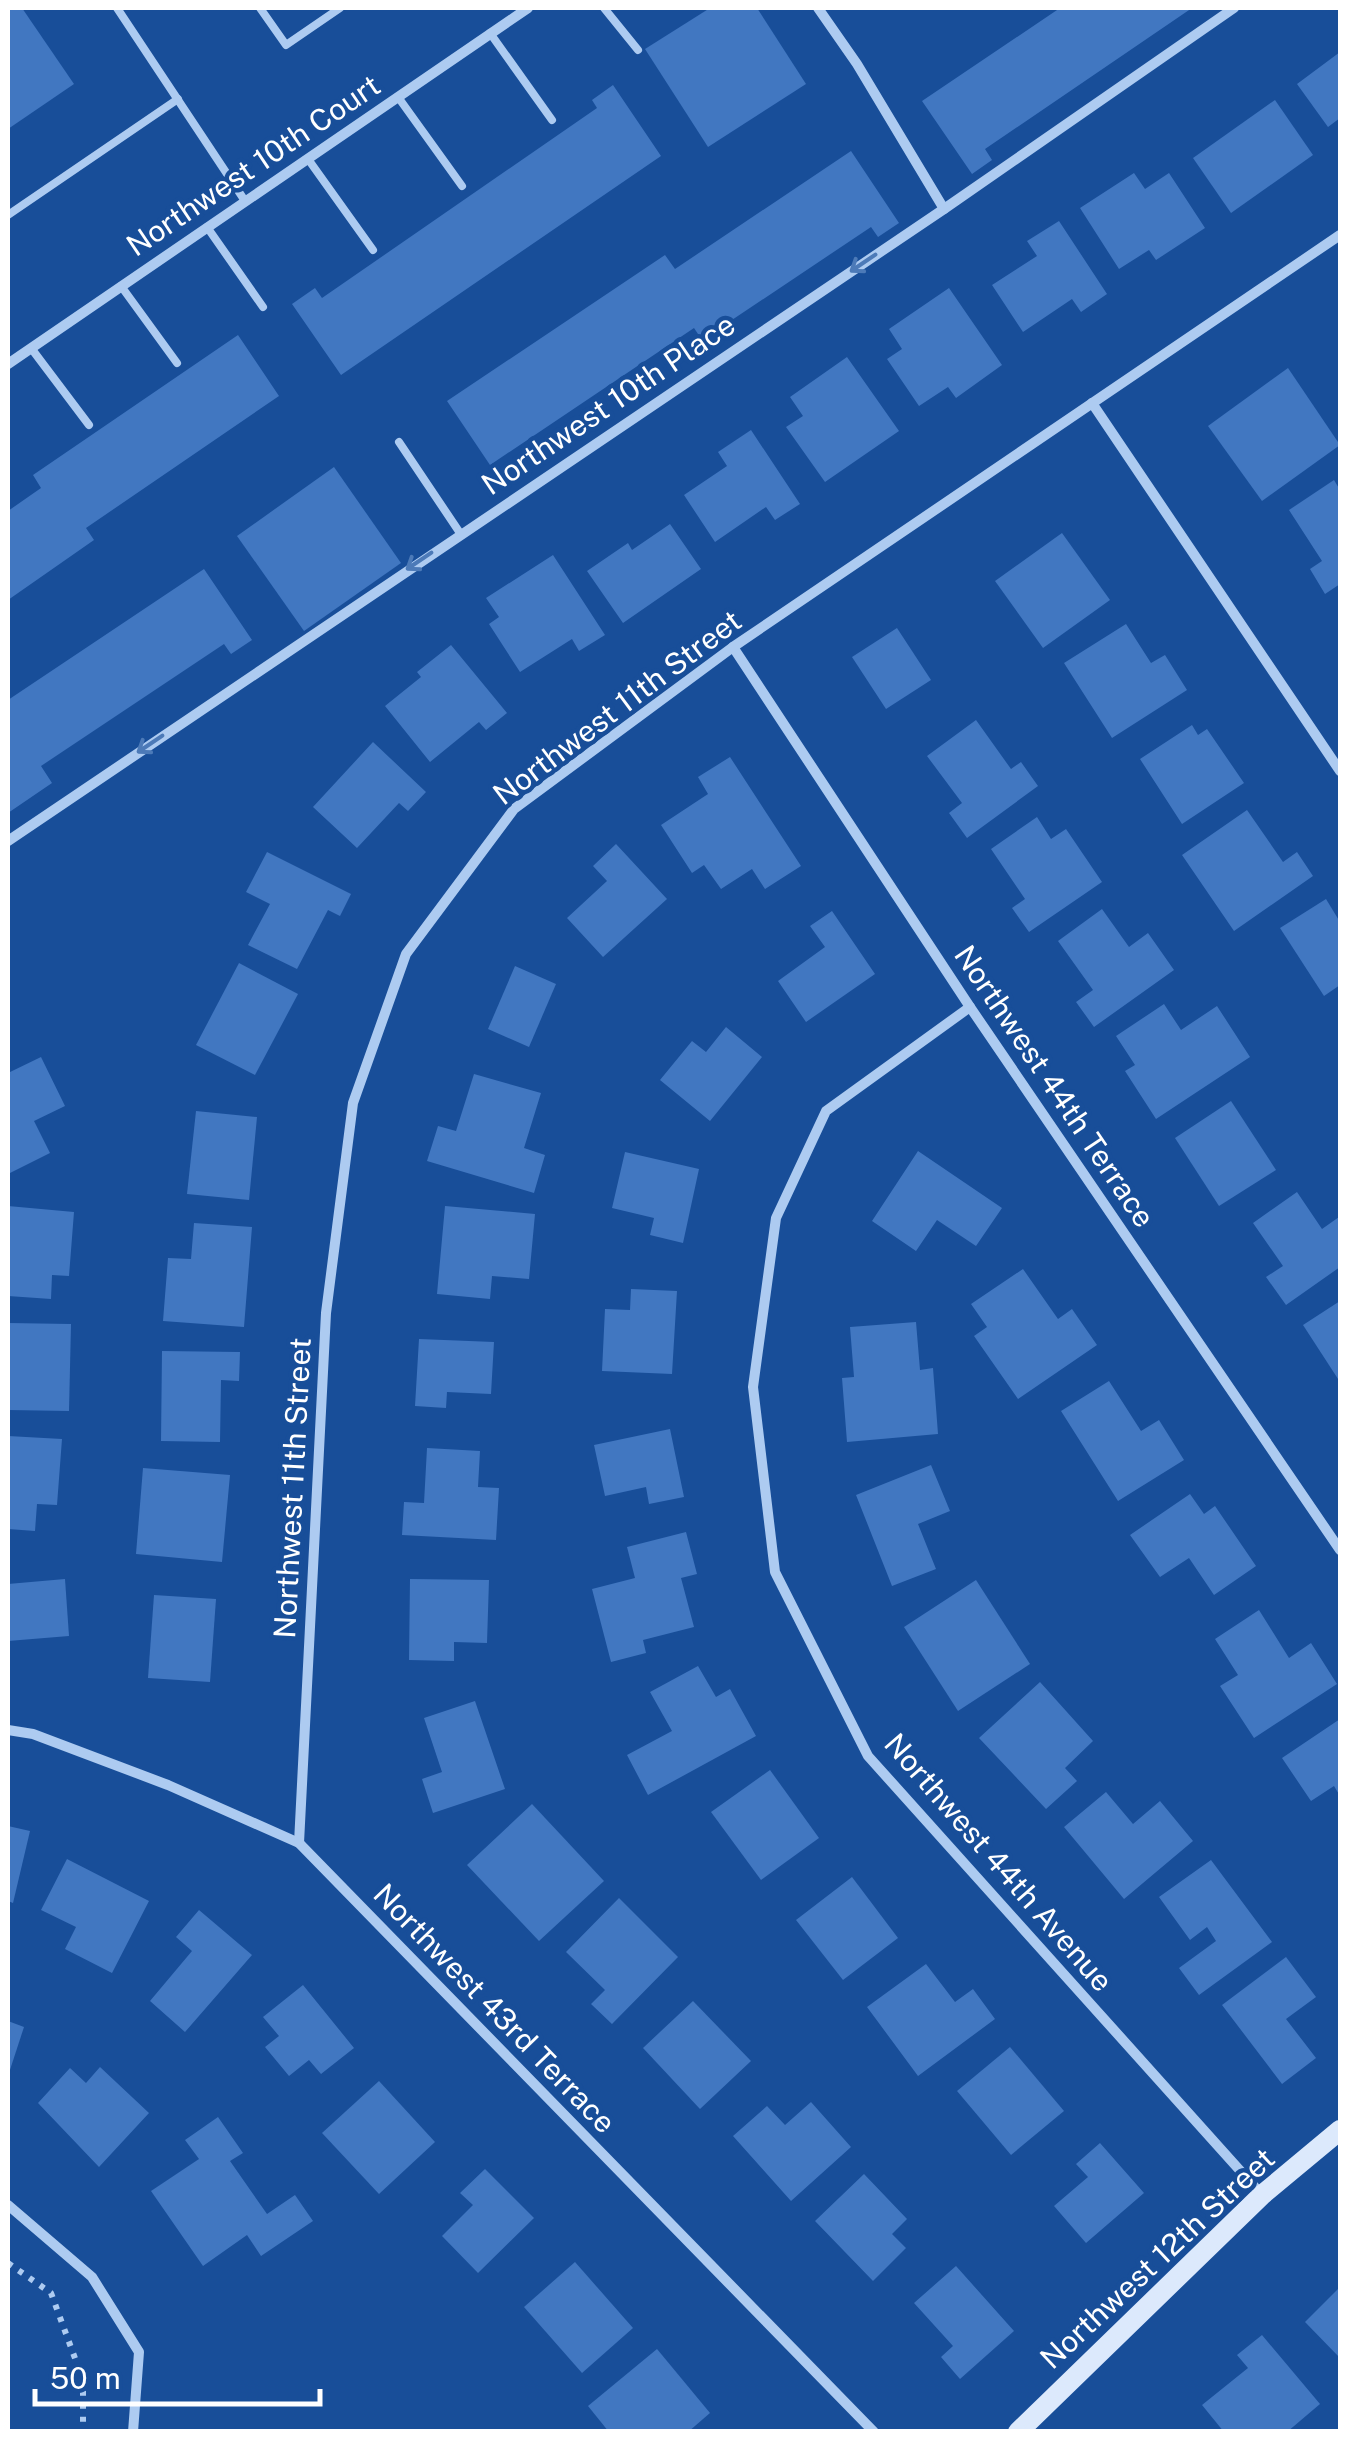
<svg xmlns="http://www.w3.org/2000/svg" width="1348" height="2439" viewBox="0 0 1348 2439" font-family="'Public Sans',sans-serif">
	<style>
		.building { fill: #4177c1 }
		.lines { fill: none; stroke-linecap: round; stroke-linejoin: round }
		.path { stroke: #adcbf1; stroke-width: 6; stroke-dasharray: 5 8; stroke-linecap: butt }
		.lane { stroke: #adcbf1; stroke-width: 8 }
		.street { stroke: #adcbf1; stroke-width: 10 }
		.secondary { stroke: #dce9fc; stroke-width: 20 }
		.oneway { stroke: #4c7ab8 }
		.labels { text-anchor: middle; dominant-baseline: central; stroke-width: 9; stroke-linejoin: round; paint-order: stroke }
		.street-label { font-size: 30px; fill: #fff; stroke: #184e99 }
	</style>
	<rect width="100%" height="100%" fill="#184e99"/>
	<g class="building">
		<polygon points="8,8 22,8 74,84 8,129"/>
		<polygon points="710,8 757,8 806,84 708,147 645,49"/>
		<polygon points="1060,8 1192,8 985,149 992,160 972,174 922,101"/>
		<polygon points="1340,52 1340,118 1328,127 1297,84"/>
		<polygon points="613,85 661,156 341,375 292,304 315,288 322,298 597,108 592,100"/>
		<polygon points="1275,100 1313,155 1231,213 1193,158"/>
		<polygon points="851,151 899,223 878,237 871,227 702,340 694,328 490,465 447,401 665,255 675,269"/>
		<polygon points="1134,173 1145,189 1169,173 1205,228 1156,260 1149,250 1119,269 1080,208"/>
		<polygon points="1059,221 1107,294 1081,312 1072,299 1023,332 992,285 1037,256 1027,241"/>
		<polygon points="949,288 1002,365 956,398 948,387 919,406 887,359 902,349 889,329"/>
		<polygon points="238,335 279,396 86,528 94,540 8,600 8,511 41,488 33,475"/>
		<polygon points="847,357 899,431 825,482 786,427 803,416 790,397"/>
		<polygon points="1288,368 1340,445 1262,501 1208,426"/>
		<polygon points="751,430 800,504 775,520 766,507 715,542 684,495 727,466 718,452"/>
		<polygon points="334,467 401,563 304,631 237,536"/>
		<polygon points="1334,480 1340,490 1340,584 1325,594 1310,569 1322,561 1289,510"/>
		<polygon points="670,524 701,569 623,623 587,571 628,543 632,550"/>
		<polygon points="1062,533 1110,600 1043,648 995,581"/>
		<polygon points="553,555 605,635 579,651 572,639 520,672 489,624 499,617 486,598"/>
		<polygon points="204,569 252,640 231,654 224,644 41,766 52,783 8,813 8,700"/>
		<polygon points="1126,624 1151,663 1165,655 1187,690 1112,738 1064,663"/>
		<polygon points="897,628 931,680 886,709 852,657"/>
		<polygon points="451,645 507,713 486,730 479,722 430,762 385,706 421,677 417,672"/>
		<polygon points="976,720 1011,769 1021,762 1038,786 967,838 949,813 962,803 927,756"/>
		<polygon points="1192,725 1198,735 1207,729 1244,783 1182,824 1140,759"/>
		<polygon points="373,742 426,792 408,811 399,803 357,848 313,807"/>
		<polygon points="730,757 801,866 765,889 752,869 721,889 704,865 692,873 661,825 708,794 698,777"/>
		<polygon points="1247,810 1283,862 1297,852 1313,876 1234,931 1182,855"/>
		<polygon points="1037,817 1051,839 1066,829 1102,882 1029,932 1012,908 1025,899 991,849"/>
		<polygon points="616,844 667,899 603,957 567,918 607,881 593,866"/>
		<polygon points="267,852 351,894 340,916 328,910 297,969 248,945 270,904 246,892"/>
		<polygon points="1326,899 1340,922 1340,985 1324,996 1280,928"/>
		<polygon points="1102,909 1129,947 1148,933 1174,970 1094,1027 1076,1002 1093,990 1058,941"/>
		<polygon points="832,911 875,974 806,1022 778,981 825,947 810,926"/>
		<polygon points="239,963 298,994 255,1075 196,1045"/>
		<polygon points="515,966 556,984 529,1047 488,1029"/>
		<polygon points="1164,1004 1181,1030 1217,1006 1250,1057 1156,1119 1125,1071 1135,1065 1116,1036"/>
		<polygon points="726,1027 762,1057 710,1121 660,1080 692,1041 706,1052"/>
		<polygon points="41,1057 65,1106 34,1121 50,1153 8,1174 8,1073"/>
		<polygon points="474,1074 541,1093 524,1148 545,1155 534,1193 427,1161 438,1126 456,1131"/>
		<polygon points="1231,1101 1276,1170 1219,1206 1175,1138"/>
		<polygon points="196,1111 257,1117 249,1200 187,1194"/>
		<polygon points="918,1151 1002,1208 976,1246 937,1220 916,1251 872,1221"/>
		<polygon points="625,1152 699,1169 683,1243 650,1235 654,1218 612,1208"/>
		<polygon points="1297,1192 1322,1229 1339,1217 1340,1219 1340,1267 1286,1305 1266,1277 1283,1266 1253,1223"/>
		<polygon points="8,1206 74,1212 69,1276 52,1275 51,1299 8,1296"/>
		<polygon points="445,1206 535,1214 529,1279 492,1276 490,1299 437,1294"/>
		<polygon points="194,1223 252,1227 244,1327 163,1321 168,1258 191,1259"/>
		<polygon points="1023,1269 1058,1319 1072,1309 1097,1345 1018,1399 974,1336 987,1327 971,1304"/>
		<polygon points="631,1289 677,1291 672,1374 602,1371 605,1309 630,1310"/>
		<polygon points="1340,1301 1340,1382 1303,1325"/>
		<polygon points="916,1322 920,1370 933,1368 938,1434 847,1442 842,1378 854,1377 850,1327"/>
		<polygon points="8,1323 71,1324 69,1411 8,1410"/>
		<polygon points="419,1339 494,1342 491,1394 447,1392 446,1408 415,1406"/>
		<polygon points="162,1351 240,1352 239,1381 221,1380 220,1442 161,1441"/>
		<polygon points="1109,1381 1141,1431 1159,1420 1184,1460 1118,1501 1061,1411"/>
		<polygon points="670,1429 684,1497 649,1504 646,1487 605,1496 594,1445"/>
		<polygon points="8,1436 62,1439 57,1505 37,1504 35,1531 8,1529"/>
		<polygon points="427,1448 480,1451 478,1487 499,1488 496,1540 402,1535 404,1502 424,1503"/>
		<polygon points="931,1465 950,1511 918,1524 936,1569 892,1586 856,1495"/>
		<polygon points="143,1468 230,1475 222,1562 136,1554"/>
		<polygon points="1190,1494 1204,1514 1215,1506 1256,1566 1214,1595 1189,1558 1160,1577 1130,1535"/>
		<polygon points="686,1532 697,1574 681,1578 694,1627 643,1640 646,1653 611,1662 592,1589 635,1578 627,1547"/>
		<polygon points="65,1579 69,1636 8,1641 8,1584"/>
		<polygon points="410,1579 489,1580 487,1643 454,1642 454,1661 409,1660"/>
		<polygon points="976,1580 1030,1664 958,1711 904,1627"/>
		<polygon points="154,1595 216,1599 210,1682 148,1678"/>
		<polygon points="1259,1610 1289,1658 1311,1643 1337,1684 1254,1738 1220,1686 1238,1675 1215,1639"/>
		<polygon points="698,1666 716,1697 730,1689 756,1736 648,1795 627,1755 672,1731 650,1692"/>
		<polygon points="1040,1682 1093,1741 1065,1768 1077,1781 1046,1809 979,1738"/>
		<polygon points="475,1701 505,1789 433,1813 422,1779 442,1772 424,1718"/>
		<polygon points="1340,1719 1340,1796 1334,1786 1311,1801 1282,1758"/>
		<polygon points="770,1770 819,1838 761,1880 711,1812"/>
		<polygon points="1106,1792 1133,1824 1160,1801 1193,1841 1124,1899 1064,1827"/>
		<polygon points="532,1804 604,1881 539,1941 467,1865"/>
		<polygon points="8,1826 30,1831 13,1903 8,1901"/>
		<polygon points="67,1859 149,1901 112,1973 65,1949 76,1927 41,1910"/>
		<polygon points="1211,1860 1272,1942 1199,1995 1179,1968 1216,1941 1207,1927 1190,1940 1159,1897"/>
		<polygon points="852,1877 898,1938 843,1980 796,1920"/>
		<polygon points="619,1898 678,1957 612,2024 591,2004 605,1990 566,1952"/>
		<polygon points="199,1910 252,1955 185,2032 150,2001 192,1951 176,1937"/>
		<polygon points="1286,1957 1316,1997 1286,2019 1316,2058 1282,2084 1222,2005"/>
		<polygon points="926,1964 955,2002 973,1989 995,2019 918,2076 867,2007"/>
		<polygon points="303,1985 354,2048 321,2074 309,2060 289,2076 265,2047 279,2036 263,2017"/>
		<polygon points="693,2001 751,2061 700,2109 643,2048"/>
		<polygon points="8,2021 24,2027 8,2076"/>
		<polygon points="1010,2047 1064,2111 1011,2155 957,2091"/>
		<polygon points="100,2067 149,2113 99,2167 38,2103 70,2068 86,2083"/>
		<polygon points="379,2081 435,2142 379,2194 322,2133"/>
		<polygon points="811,2102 851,2147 791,2201 733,2136 767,2106 785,2125"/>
		<polygon points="218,2117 243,2153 230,2161 267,2214 295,2195 313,2221 261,2256 247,2235 203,2266 151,2191 199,2159 185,2140"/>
		<polygon points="1100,2143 1144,2193 1086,2243 1054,2206 1088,2177 1076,2164"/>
		<polygon points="485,2169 534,2218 478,2273 442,2236 473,2205 460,2193"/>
		<polygon points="864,2174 907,2219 892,2234 906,2248 873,2281 815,2221"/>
		<polygon points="575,2262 633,2328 582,2373 524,2307"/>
		<polygon points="956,2266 1014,2331 960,2379 941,2357 953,2346 914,2303"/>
		<polygon points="1340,2287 1340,2358 1305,2322"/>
		<polygon points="1262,2335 1320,2404 1287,2432 1224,2432 1202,2405 1248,2368 1237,2355"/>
		<polygon points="657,2349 710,2413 688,2432 609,2432 588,2406"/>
	</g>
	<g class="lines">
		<polyline class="path" points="8,2263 51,2293 83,2380 83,2432"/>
		<g class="lane">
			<polyline points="117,8 245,201"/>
			<polyline points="260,8 286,45 340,8"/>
			<polyline points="604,8 638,50"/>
			<polyline points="490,33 552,120"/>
			<polyline points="398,97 462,186"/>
			<polyline points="308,159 373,250"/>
			<polyline points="8,215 178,99"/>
			<polyline points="207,227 263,307"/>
			<polyline points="121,286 177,363"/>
			<polyline points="31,348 89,425"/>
			<polyline points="399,442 460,533"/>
		</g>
		<g class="street">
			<polyline points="818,8 857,64 944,209"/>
			<polyline points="8,364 528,8"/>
			<polyline points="1092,403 1340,771"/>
			<polyline points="733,647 970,1007 1340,1550"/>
			<polyline points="8,841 944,209 1234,8"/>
			<polyline points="970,1007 826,1111 776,1218 753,1387 775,1572 868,1756 1262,2195"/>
			<polyline points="8,1730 33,1734 168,1785 299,1843 874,2432"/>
			<polyline points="299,1843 326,1313 353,1103 406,954 514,809 733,647 1340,235"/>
			<polyline points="8,2205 92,2277 139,2352 133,2432"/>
		</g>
		<polyline class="secondary" points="1018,2432 1262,2195 1340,2130"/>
	</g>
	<defs><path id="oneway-shaft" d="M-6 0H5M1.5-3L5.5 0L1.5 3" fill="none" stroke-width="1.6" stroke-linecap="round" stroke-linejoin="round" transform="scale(2.5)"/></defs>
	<g class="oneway">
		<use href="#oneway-shaft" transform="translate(863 263) rotate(146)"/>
		<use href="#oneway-shaft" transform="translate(419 561) rotate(146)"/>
		<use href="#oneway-shaft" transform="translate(150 744) rotate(146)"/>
	</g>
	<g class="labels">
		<g class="street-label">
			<text transform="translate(253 165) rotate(-34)">Northwest 10th Court</text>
			<text transform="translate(608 404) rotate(-34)">Northwest 10th Place</text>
			<text transform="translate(617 707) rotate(-37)">Northwest 11th Street</text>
			<text transform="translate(1055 1086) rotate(56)">Northwest 44th Terrace</text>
			<text transform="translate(292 1488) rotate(-87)">Northwest 11th Street</text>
			<text transform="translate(999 1862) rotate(49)">Northwest 44th Avenue</text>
			<text transform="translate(495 2008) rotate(46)">Northwest 43rd Terrace</text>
			<text transform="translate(1157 2258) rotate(-43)">Northwest 12th Street</text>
		</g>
	</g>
	<rect width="1348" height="2439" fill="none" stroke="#ffffff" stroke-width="20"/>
	<path d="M35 2389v15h285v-15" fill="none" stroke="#ffffff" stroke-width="5"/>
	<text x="50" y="2389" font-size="30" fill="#ffffff" stroke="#184e99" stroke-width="8" paint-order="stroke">50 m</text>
</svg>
